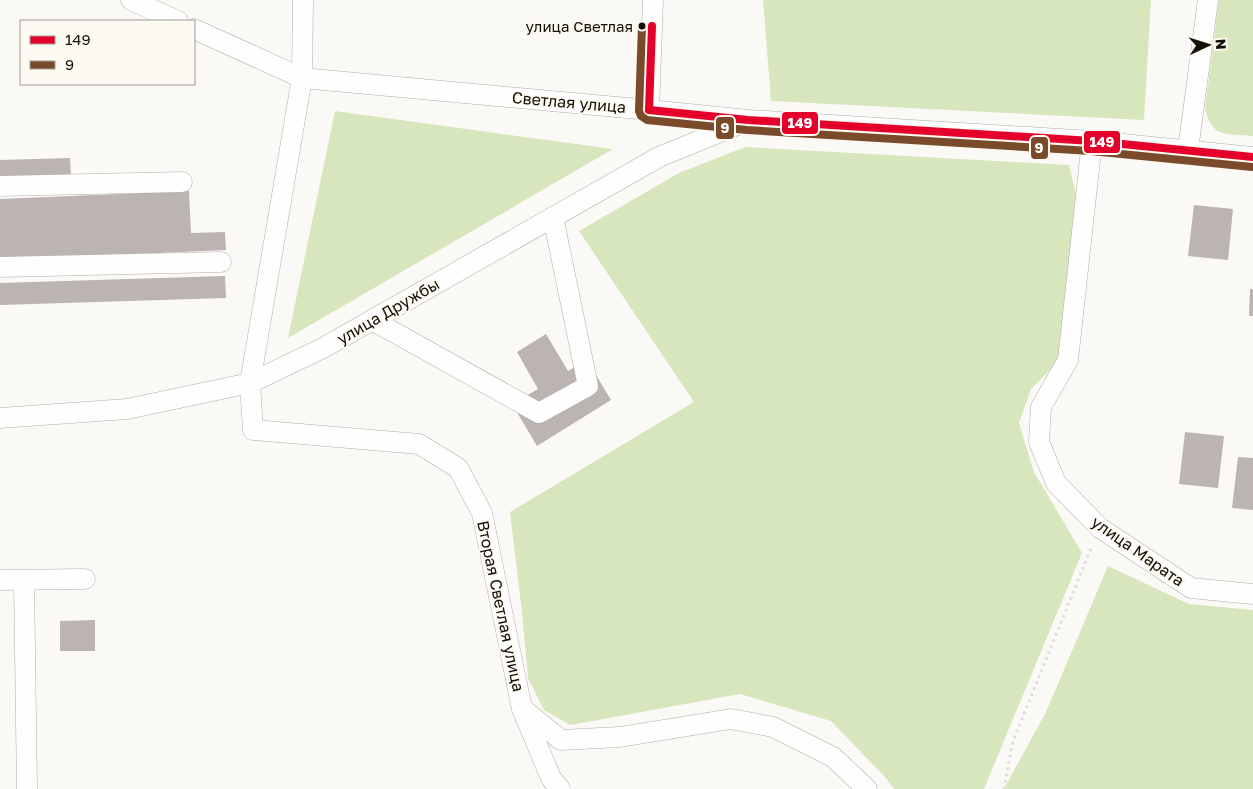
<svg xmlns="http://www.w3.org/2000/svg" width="1253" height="789" viewBox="0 0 1253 789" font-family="'Golos Text',sans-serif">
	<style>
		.green { fill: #d8e6bd }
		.building { fill: #bbb4b2 }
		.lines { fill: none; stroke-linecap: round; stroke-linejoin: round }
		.minor-casing { stroke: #b1aea7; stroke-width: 21 }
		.path { stroke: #dedddc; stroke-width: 3; stroke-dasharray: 2.5 4; stroke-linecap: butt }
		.minor { stroke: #fefefe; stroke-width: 20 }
		.bus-1-casing { stroke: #fdfaf4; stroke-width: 11 }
		.bus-2-casing { stroke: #fdfaf4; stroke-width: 11 }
		.bus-1 { stroke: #e4002b; stroke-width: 8 }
		.bus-2 { stroke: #7a4b2a; stroke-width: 8 }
		.bus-dot { fill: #151006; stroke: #fdfaf4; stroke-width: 2 }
		.labels { text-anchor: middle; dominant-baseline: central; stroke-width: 4; stroke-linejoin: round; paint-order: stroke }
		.bus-label { font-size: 15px; fill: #151006; stroke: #fdfaf4; text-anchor: end }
		.street-label { font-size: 16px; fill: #151006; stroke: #fdfaf4 }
		.line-badge { stroke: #fdfaf4; stroke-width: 2 }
		.badge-label { font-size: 14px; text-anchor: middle; font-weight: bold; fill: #fff }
	</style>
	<rect width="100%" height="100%" fill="#fbf9f6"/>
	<g class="green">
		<polygon points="763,0 1151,0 1144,120 771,101"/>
		<path d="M 1219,0 L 1253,0 L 1253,136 C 1226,133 1212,139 1205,108 Z"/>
		<polygon points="335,111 613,149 288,338"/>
		<polygon points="745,147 1069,165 1076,194 1062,358 1031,389 1019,423 1034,472 1082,553 984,789 894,789 885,777 831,721 740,694 570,725 544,710 528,678 522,612 510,512 694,402 579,231 679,173"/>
		<polygon points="1108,566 1189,604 1253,610 1253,789 1004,789 1046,712"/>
	</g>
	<g class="building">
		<polygon points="70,158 71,177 0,179 0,160"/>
		<polygon points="189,191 191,233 225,232 226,250 0,260 0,199"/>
		<polygon points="1194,205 1233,209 1228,260 1188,256"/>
		<polygon points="225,276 226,298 0,305 0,283"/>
		<polygon points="1250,289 1253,289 1253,316 1249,316"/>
		<polygon points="546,334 568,371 587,360 611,400 537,446 512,404 538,389 517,352"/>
		<polygon points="1185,432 1224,436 1218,488 1179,484"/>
		<polygon points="1238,457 1253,458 1253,510 1232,508"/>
		<polygon points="95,620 95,651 60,651 60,621"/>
	</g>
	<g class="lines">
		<defs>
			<g id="minor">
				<polyline points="131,0 178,21"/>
				<polyline points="303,0 302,78 250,383 253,430 419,444 458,468 482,513 522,709 551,778 560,789"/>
				<polyline points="194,29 302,78 649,110 748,120 1092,141 1253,157"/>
				<polyline points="649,110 653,0"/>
				<polyline points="1092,141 1068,360 1041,407 1039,442 1056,483 1100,528 1191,588 1253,594"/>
				<polyline points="1188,150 1208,0"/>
				<polyline points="0,186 182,182"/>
				<polyline points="0,267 221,262"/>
				<polyline points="372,320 539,413 588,386 553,217"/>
				<polyline points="0,418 127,409 250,383 323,348 659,157 747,121"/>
				<polyline points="0,580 85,579"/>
				<polyline points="24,580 27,789"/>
				<polyline points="524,710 561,740 620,737 731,719 773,727 833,757 867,789"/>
			</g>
		</defs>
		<use href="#minor" class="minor-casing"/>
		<polyline class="path" points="1004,789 1013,741 1092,546"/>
		<use href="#minor" class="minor"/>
		<defs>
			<g id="bus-1">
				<polyline points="649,110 748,120 1092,141 1253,157"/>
				<polyline points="649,110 652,26"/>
			</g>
			<polyline id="bus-2" points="642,26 639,111 641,116 647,120 747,130 1091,151 1252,167"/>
		</defs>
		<use href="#bus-1" class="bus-1-casing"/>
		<use href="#bus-2" class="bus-2-casing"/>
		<use href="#bus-1" class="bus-1"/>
		<use href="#bus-2" class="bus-2"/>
	</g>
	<circle class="bus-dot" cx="642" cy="26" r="4.5"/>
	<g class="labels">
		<g class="bus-label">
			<text x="633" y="26">улица Светлая</text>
		</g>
		<g class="street-label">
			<text transform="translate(569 102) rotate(5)">Светлая улица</text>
			<text transform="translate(388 311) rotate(-30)">улица Дружбы</text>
			<text transform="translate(1138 551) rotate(35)">улица Марата</text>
			<text transform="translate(501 606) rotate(78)">Вторая Светлая улица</text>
		</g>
	</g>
	<g class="line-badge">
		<rect x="781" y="111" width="38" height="24" rx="5" fill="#e4002b"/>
		<rect x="715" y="116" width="20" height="24" rx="5" fill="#7a4b2a"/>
		<rect x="1083" y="130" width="38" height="24" rx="5" fill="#e4002b"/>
		<rect x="1030" y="136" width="19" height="24" rx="5" fill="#7a4b2a"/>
	</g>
	<g class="badge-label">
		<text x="800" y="128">149</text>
		<text x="725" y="133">9</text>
		<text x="1102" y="147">149</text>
		<text x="1039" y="153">9</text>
	</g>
	<rect x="20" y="20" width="175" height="65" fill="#fdfaf4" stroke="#a09c95"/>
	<rect x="30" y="36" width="25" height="8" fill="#e4002b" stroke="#a09c95"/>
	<text x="65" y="45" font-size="15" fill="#151006">149</text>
	<rect x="30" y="61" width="25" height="8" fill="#7a4b2a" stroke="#a09c95"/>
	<text x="65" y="70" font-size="15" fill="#151006">9</text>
	<g transform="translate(1208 45) rotate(86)" stroke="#fdfaf4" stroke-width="4" paint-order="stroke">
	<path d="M0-4L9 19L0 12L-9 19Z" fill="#151006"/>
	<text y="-8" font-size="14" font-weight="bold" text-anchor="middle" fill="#151006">N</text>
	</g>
</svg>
